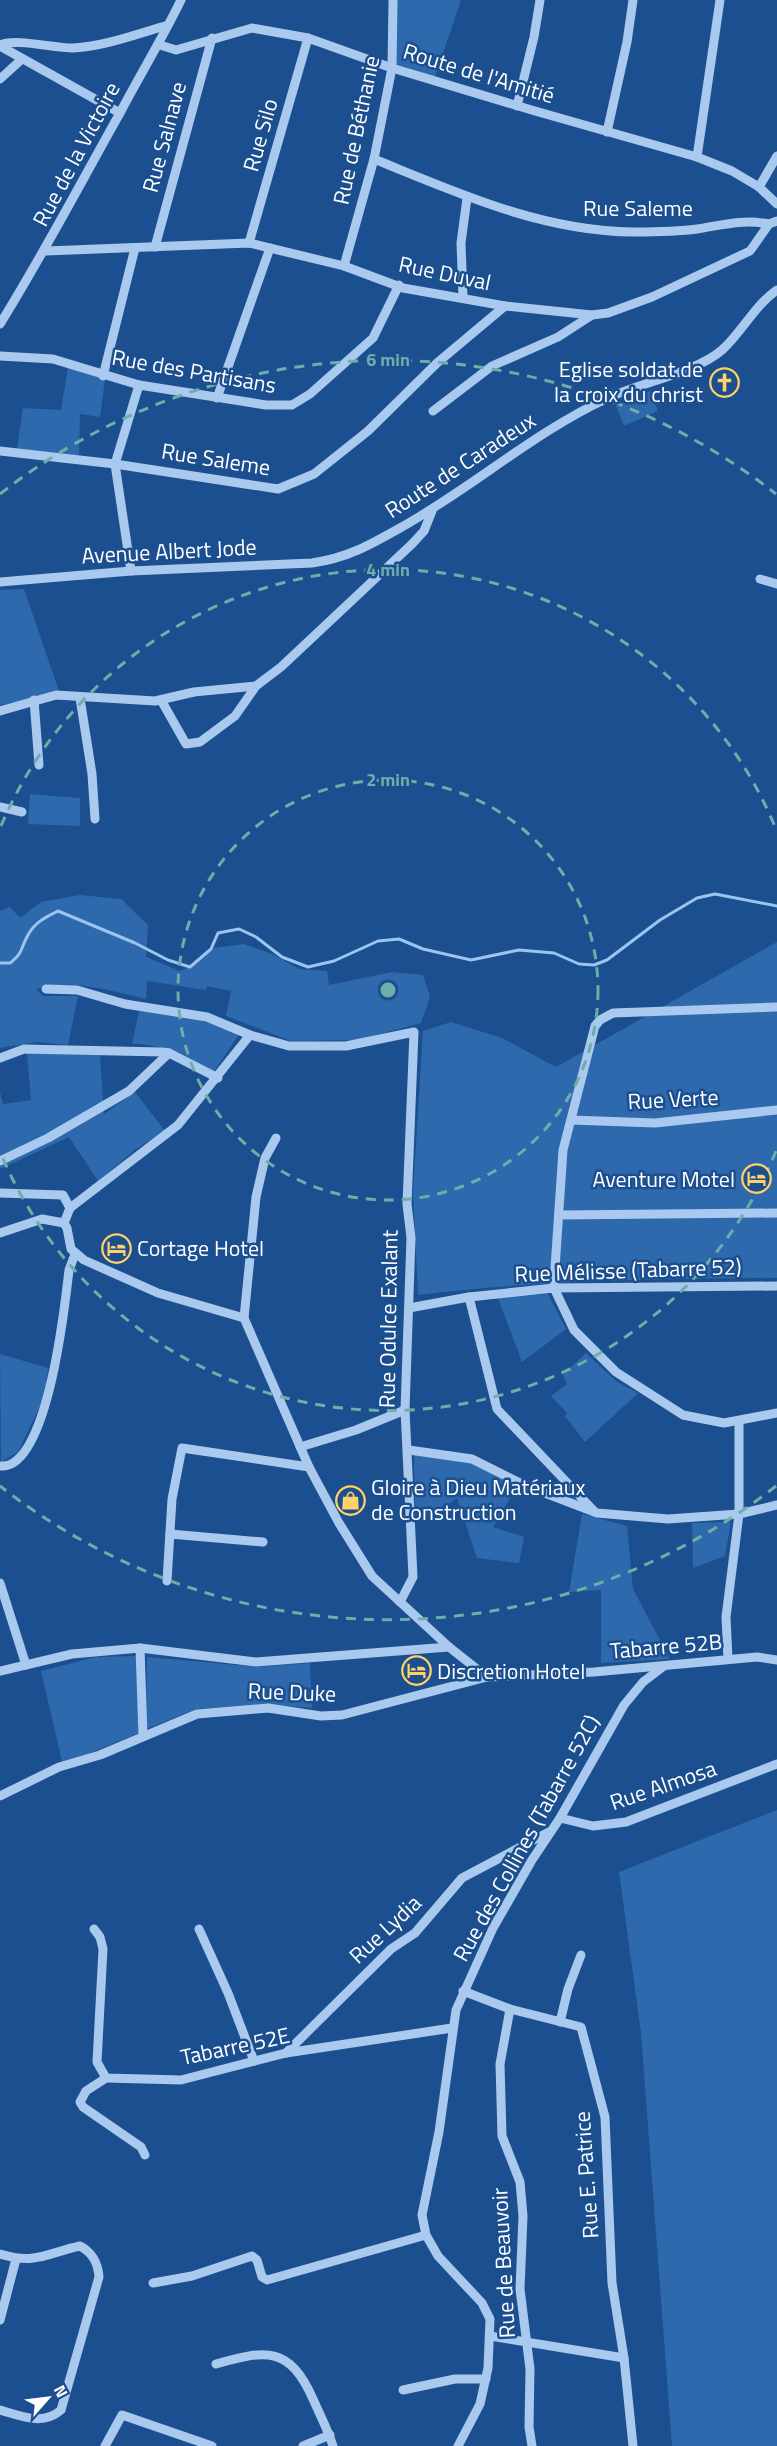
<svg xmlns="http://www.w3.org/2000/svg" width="777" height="2446" viewBox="0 0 777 2446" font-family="'Titillium Web',sans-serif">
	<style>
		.green { fill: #2e69ad }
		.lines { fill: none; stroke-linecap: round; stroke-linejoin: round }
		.stream { stroke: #9cc4f0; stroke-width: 3 }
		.minor { stroke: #a9c9ee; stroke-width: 9 }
		.ring { fill: none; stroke: #6fada8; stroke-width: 3; stroke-dasharray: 10 8 }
		.labels { text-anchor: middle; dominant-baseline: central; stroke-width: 5; stroke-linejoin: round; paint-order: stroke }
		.street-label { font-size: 22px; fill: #fff; stroke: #1b4f8f }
		.poi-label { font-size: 22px; fill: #fff; stroke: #1b4f8f; text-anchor: start }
		.centre { fill: #6fada8; stroke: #1b4f8f; stroke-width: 3 }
		.ring-label { font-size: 18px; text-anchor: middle; font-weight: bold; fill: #6fada8; stroke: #1b4f8f; stroke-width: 5; stroke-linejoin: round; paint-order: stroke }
	</style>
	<rect width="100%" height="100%" fill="#1b4f8f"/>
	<g class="green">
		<polygon points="397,0 461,0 435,77 394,63"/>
		<polygon points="68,367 105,379 100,417 80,414 79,456 17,449 23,408 61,410"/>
		<polygon points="650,391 658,411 624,426 616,406"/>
		<polygon points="24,589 60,694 0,705 0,590"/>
		<polygon points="30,794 80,798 80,826 28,824"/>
		<path d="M 80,895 L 121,899 L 148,925 L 146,957 L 180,971 L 196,964 L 213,948 L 244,944 L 272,954 L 299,969 L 327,971 L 329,985 L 392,972 L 423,975 L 430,997 L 421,1023 L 357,1040 L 291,1041 L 226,1016 L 231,991 L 207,986 L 206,990 L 147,981 L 146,999 C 111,991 72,978 36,989 L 43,996 L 78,996 L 68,1045 L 37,1042 L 0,1048 L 0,911 L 10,907 L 20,918 L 41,902 Z"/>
		<path d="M 777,942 L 777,1278 C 657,1279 537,1280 418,1295 L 413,1192 L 423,1031 L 451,1022 L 502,1038 L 556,1067 Z"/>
		<path d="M 139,1011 L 197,1019 L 240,1033 L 213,1073 C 186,1058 164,1043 132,1044 Z"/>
		<polygon points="36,1053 100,1055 104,1114 135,1092 165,1131 136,1149 98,1181 69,1137 0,1169 0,1092 3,1104 31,1100 27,1054"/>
		<polygon points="548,1294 566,1329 522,1362 498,1298"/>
		<polygon points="586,1353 617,1382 638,1393 585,1442 565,1416 567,1413 551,1396 567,1384 563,1375"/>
		<polygon points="0,1354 48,1368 45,1396 18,1452 1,1462"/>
		<polygon points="414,1454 469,1462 518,1485 493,1527 524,1537 519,1563 477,1558 457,1498 432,1516 415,1520"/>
		<polygon points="582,1514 627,1526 633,1589 670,1659 601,1663 601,1590 569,1592"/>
		<polygon points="731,1522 725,1556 693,1568 692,1523"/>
		<polygon points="136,1656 139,1733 83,1756 62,1761 41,1671 96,1657"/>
		<polygon points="147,1657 258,1667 310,1663 312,1708 269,1705 196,1709 146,1729"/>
		<polygon points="777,1810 777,2446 672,2446 641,2033 619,1872"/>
	</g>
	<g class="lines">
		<path class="stream" d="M 0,963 L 10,963 C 24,952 20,949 28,935 C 35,922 46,917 58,911 L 135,943 L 168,960 L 190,967 L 211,949 L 218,933 L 239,929 L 256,937 L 282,957 L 308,967 L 334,961 L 378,941 L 399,939 L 423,949 L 471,960 L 519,950 L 554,953 L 579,964 L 594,965 L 607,960 L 660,920 L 697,898 L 715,894 L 777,906"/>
		<g class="minor">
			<path d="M 0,45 C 16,38 52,48 73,48 C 106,46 137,34 168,25"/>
			<polyline points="160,45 176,50 252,28 308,38 392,68 535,111 697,157 732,171 759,187 777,204"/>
			<polyline points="0,46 120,113"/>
			<polyline points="0,79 22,59"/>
			<polyline points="517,106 534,37 540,0"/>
			<polyline points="607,132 627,42 633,0"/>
			<polyline points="697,157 720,0"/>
			<path d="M 374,159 C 458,193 541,231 633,232 C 653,232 676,232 697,229 C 722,225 743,219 769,224"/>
			<polyline points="759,187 777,156"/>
			<polyline points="249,243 308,38"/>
			<polyline points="155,247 212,38"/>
			<polyline points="46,251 249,243 344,266 403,288 505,306 592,315 608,313 652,297 750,251 769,224 777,221"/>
			<polyline points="344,266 374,159 392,68 393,0"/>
			<polyline points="463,298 461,243 467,198"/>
			<path d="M 0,324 C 43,255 80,184 120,113 C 140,75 162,39 181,0"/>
			<polyline points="0,356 53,359 139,385 266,405 292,405 310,394 373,338 399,285"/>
			<polyline points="103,376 135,248"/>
			<polyline points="217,398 270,248"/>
			<polyline points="433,411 492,366 558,337 592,315"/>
			<polyline points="0,451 115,464 278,489 314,474 368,431 437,363 505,306"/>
			<polyline points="131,571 115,464 139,385"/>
			<polyline points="760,579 777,584"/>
			<path d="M 0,582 L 131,571 L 312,563 C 347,558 370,545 400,528 C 472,488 534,432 608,398 C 640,383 697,372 722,350 C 742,332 754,306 777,290"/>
			<polyline points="80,698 92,774 95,819"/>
			<polyline points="34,700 39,765"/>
			<polyline points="161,700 186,744 200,742 235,716 256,686 281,667 412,544 424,531 432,511"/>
			<polyline points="0,711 56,695 155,701 194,692 256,686"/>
			<polyline points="0,807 22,812"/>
			<polyline points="46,989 77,990 125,1004 207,1017 250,1035 289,1046 346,1046 414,1032 407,1204 411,1238 405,1410 413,1577 400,1602"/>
			<polyline points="777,1007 613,1013 600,1020 595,1026 563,1150 555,1268 554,1288 574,1330 616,1372 683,1415 724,1423 777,1413"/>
			<polyline points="0,1058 24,1049 162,1052 169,1053 218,1078"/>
			<polyline points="571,1120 655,1123 777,1110"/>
			<polyline points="276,1138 265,1158 256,1197 244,1318 309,1467 339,1523 372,1576 449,1647 487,1677"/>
			<polyline points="0,1161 48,1138 129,1091 169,1053"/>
			<polyline points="0,1193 63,1195 70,1208 64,1223"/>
			<polyline points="70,1208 178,1125 250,1035"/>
			<polyline points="559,1215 777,1213"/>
			<polyline points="64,1223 67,1228 71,1249 84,1260 158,1293 244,1318"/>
			<polyline points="0,1233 42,1219 64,1223"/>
			<polyline points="469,1297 497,1409 594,1511"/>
			<polyline points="409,1308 469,1297 554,1288 777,1286"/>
			<polyline points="300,1447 356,1430 405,1410"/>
			<polyline points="409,1450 472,1459 524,1485 597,1513 668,1519 739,1514 777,1505"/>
			<path d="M 0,1466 C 48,1471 65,1304 69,1270 L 75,1254"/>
			<polyline points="170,1534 263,1542"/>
			<polyline points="167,1581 172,1499 182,1448 309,1467"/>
			<polyline points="0,1583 26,1665"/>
			<polyline points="140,1648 143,1736"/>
			<polyline points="728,1659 726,1617 739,1514 739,1422"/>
			<polyline points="0,1671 72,1654 140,1648 256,1662 449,1647"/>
			<polyline points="0,1796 59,1767 100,1755 197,1714 268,1708 321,1716 342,1715 487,1677 594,1672 757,1657 777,1660"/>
			<polyline points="560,1818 593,1826 626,1822 777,1764"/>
			<polyline points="94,1929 100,1937 103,1949 97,2062 106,2078 181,2080 286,2053 452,2028"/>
			<polyline points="199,1929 228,1993 254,2061"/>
			<polyline points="463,1991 510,2009 581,2027 605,2117 612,2283 624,2358 633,2446"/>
			<polyline points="510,2009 500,2064 502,2136 520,2182 523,2216 520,2289 530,2369 529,2427 532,2446"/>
			<polyline points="560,2022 568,1989 581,1955"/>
			<polyline points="286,2053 391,1949 415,1933 462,1878 549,1832"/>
			<polyline points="106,2078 86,2091 80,2102 83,2107 141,2147 145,2155"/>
			<path d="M 0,2254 C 36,2265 47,2253 80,2246 C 93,2253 98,2263 99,2277 L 61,2410 C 43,2426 21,2416 0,2410"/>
			<polyline points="153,2283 192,2276 252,2256 257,2260 262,2277 267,2280 426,2235"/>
			<polyline points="0,2320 16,2259"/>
			<polyline points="490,2336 624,2358"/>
			<path d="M 216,2364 C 267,2349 290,2347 313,2399 C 320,2415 328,2430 333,2446"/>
			<polyline points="403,2390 455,2379 486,2379"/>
			<polyline points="105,2446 122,2415 212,2446"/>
			<polyline points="303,2446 330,2435"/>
			<polyline points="458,2446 480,2404 488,2368 490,2319 482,2303 438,2256 426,2235 422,2215 439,2132 456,2010 493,1928 532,1860 560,1818 624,1705 643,1682 664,1666"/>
		</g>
	</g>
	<g class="ring">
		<circle cx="388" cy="990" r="210"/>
		<path d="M776 1151A420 420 0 0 1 1 1154M1 826A420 420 0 0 1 776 829"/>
		<path d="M776 1486A630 630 0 0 1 0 1486M0 494A630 630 0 0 1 776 494"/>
	</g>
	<defs>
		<symbol id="church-ring" viewBox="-11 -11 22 22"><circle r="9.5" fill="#1b4f8f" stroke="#ffd166" stroke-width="1.5"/><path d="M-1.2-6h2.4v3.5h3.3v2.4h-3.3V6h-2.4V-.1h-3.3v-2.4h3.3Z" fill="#ffd166"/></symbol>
		<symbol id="hotel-ring" viewBox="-11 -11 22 22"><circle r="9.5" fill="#1b4f8f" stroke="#ffd166" stroke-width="1.5"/><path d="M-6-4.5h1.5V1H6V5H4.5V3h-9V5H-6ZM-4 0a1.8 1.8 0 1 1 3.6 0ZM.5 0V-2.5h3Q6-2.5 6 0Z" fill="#ffd166"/></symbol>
		<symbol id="shop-ring" viewBox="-11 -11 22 22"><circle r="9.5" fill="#1b4f8f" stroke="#ffd166" stroke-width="1.5"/><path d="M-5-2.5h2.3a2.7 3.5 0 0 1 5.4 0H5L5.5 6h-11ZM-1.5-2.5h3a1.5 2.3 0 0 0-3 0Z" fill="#ffd166"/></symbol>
	</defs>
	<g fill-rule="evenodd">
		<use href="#church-ring" x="708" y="366" width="33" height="33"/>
		<use href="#hotel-ring" x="740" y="1162" width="33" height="33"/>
		<use href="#hotel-ring" x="100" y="1232" width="33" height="33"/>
		<use href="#shop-ring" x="334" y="1484" width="33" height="33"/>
		<use href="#hotel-ring" x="400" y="1654" width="33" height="33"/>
	</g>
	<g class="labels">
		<g class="street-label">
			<text transform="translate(479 73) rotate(17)">Route de l'Amitié</text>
			<text transform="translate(356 130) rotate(-78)">Rue de Béthanie</text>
			<text transform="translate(260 135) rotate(-74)">Rue Silo</text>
			<text transform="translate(164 137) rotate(-75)">Rue Salnave</text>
			<text transform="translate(76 154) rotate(-62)">Rue de la Victoire</text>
			<text x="638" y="208">Rue Saleme</text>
			<text transform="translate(445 273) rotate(12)">Rue Duval</text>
			<text transform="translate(194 371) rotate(10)">Rue des Partisans</text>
			<text transform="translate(216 459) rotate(9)">Rue Saleme</text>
			<text transform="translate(460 465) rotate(-33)">Route de Caradeux</text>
			<text transform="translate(169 551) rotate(-3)">Avenue Albert Jode</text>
			<text transform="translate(673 1099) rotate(-3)">Rue Verte</text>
			<text transform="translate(628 1270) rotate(-2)">Rue Mélisse (Tabarre 52)</text>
			<text transform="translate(388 1319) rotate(-89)">Rue Odulce Exalant</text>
			<text transform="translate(666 1646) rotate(-5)">Tabarre 52B</text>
			<text transform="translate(292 1692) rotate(2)">Rue Duke</text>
			<text transform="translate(663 1785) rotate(-19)">Rue Almosa</text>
			<text transform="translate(526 1838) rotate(-61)">Rue des Collines (Tabarre 52C)</text>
			<text transform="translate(385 1929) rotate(-43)">Rue Lydia</text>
			<text transform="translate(235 2046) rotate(-12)">Tabarre 52E</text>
			<text transform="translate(586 2175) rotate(-94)">Rue E. Patrice</text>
			<text transform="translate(503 2263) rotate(-93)">Rue de Beauvoir</text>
		</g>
		<g class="poi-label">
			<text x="703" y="369" text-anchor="end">Eglise soldat de<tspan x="703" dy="25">la croix du christ</tspan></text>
			<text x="735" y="1179" text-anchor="end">Aventure Motel</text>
			<text x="137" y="1248">Cortage Hotel</text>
			<text x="371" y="1487">Gloire à Dieu Matériaux<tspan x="371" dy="25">de Construction</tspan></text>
			<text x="437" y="1671">Discretion Hotel</text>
		</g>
	</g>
	<circle cx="388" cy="990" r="9" class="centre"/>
	<g class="ring-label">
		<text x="388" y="366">6 min</text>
		<text x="388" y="576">4 min</text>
		<text x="388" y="786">2 min</text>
	</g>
	<g transform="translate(48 2398) rotate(62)" stroke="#1b4f8f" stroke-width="4.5" paint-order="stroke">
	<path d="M0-4.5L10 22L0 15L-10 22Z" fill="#ffffff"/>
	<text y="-9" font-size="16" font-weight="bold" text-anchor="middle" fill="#ffffff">N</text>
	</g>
</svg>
